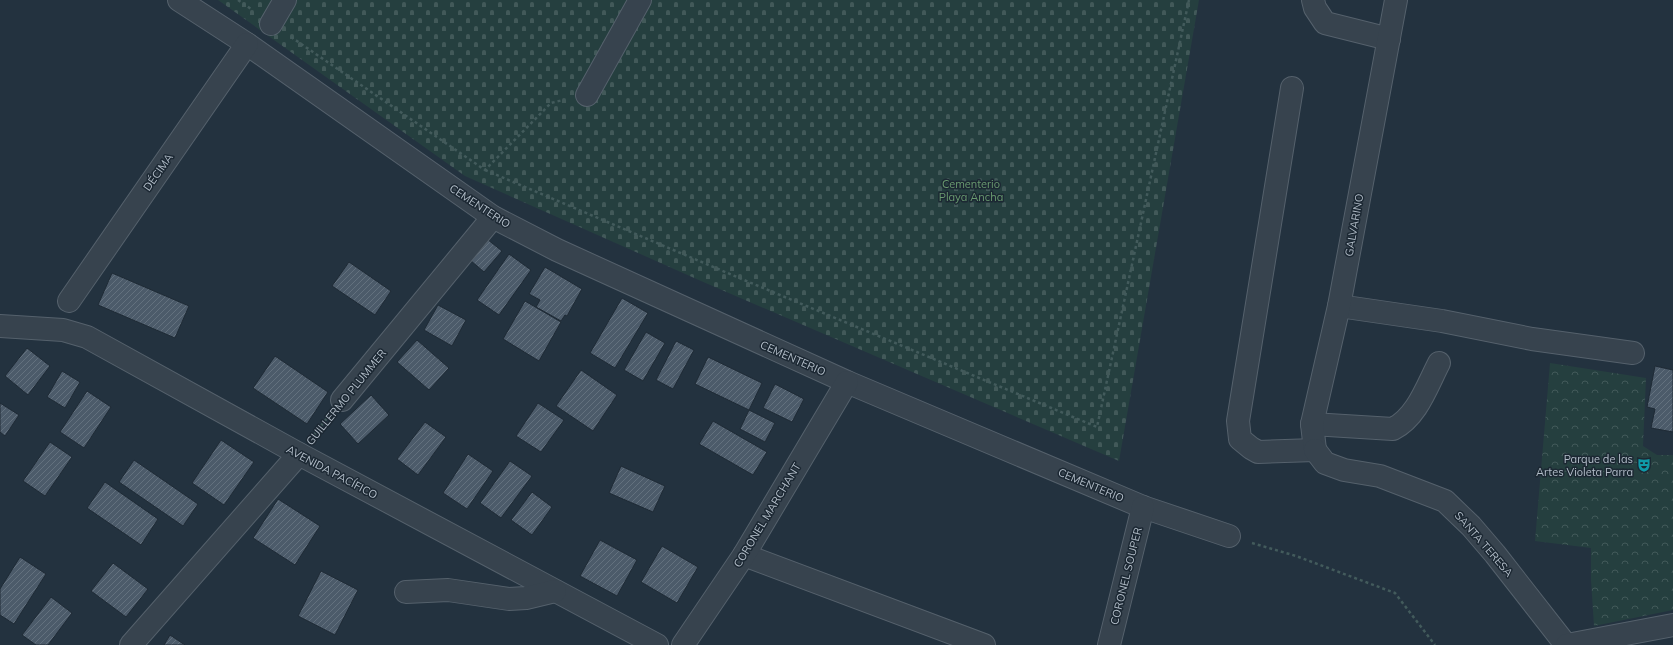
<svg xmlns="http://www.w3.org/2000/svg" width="1673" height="645" viewBox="0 0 1673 645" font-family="Mulish,sans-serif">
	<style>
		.forest { fill: url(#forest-crowns) }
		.cemetery { fill: url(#cemetery-stones) }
		.building { fill: url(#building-hatch); stroke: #1e2a35 }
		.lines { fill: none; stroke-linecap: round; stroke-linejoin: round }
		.minor-casing { stroke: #55616c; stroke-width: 24 }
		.path { stroke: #435b5c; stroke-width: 2.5; stroke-dasharray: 3 3; stroke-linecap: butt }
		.minor { stroke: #37434e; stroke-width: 22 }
		.labels { text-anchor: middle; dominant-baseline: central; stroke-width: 3; stroke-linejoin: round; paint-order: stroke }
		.street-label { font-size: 11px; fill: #b3bec9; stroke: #1c2833 }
		.park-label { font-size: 11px; fill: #6a9b70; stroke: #1c2833 }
		.poi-label { font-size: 11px; fill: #b3bec9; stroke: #1c2833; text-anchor: end }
	</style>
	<defs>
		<pattern id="forest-crowns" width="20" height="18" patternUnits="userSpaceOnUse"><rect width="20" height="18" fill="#253f3f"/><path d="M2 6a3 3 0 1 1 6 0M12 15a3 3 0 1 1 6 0" fill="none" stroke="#425959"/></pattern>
		<pattern id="cemetery-stones" width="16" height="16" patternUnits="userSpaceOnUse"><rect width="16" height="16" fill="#253f3f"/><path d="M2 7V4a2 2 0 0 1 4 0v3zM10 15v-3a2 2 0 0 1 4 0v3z" fill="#425959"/></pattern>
		<pattern id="building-hatch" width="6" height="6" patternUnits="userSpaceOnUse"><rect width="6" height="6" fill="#4c5b6a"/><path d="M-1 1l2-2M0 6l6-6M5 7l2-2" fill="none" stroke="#63717e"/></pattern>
	</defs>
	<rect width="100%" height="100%" fill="#23323f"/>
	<polygon class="forest" points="1550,363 1646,378 1643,446 1657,455 1673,455 1673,610 1594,626 1591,580 1591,548 1535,541"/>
	<polygon class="cemetery" points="218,0 1199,0 1119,461 701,281 465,176"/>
	<g class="building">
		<polygon points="487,239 502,251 484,272 470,260"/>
		<polygon points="509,254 531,270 499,315 477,300"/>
		<polygon points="349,262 391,291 375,315 332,286"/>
		<polygon points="545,267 582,289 567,316 565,315 561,321 536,307 540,300 529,294"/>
		<polygon points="112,273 189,306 175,338 98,305"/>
		<polygon points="622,298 648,313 615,368 590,353"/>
		<polygon points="525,301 561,322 539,361 503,339"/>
		<polygon points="438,305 466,320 452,346 424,330"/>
		<polygon points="646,332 665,343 643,381 624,370"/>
		<polygon points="417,340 449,368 429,390 397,362"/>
		<polygon points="676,341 694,350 673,389 656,380"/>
		<polygon points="27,348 50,366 28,395 5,376"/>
		<polygon points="275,356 328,392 307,424 253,388"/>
		<polygon points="708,357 762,383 749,410 695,384"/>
		<polygon points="1655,366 1673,370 1673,432 1651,428 1655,409 1647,407"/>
		<polygon points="581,370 617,395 593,431 556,406"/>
		<polygon points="62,371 80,382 65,408 47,397"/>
		<polygon points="775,384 804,399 792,422 763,408"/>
		<polygon points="87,391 111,407 84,448 60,432"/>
		<polygon points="371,395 389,415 358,444 340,424"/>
		<polygon points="0,403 19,415 5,436 0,432"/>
		<polygon points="538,403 564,420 541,452 516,436"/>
		<polygon points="749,410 775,423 765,442 740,429"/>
		<polygon points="713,421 767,452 753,475 699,444"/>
		<polygon points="425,422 446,437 418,475 397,459"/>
		<polygon points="221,440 254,462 224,505 192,483"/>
		<polygon points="50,442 72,457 45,496 23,481"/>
		<polygon points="468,454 493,471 467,509 443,493"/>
		<polygon points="134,460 198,504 183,526 119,482"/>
		<polygon points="510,461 532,476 501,518 480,503"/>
		<polygon points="621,466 665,486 653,512 609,493"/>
		<polygon points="105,482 158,519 141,545 87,508"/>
		<polygon points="532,492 552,507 532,535 511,520"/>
		<polygon points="278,499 320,526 295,565 253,538"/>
		<polygon points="600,540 637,560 617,596 580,576"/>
		<polygon points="662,546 698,567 677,603 641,582"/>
		<polygon points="20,557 46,574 14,624 0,615 0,589"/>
		<polygon points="113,563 148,589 126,617 91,591"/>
		<polygon points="321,571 358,590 335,635 298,616"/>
		<polygon points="51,597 72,613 48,645 36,645 22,635"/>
		<polygon points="170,635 185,645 164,645"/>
	</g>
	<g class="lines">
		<defs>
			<g id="minor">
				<polyline points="179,0 247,44 493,217 557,250 847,382 1143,507 1229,536"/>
				<polyline points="1313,0 1315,8 1325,23 1389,39"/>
				<polyline points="271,24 285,0"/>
				<polyline points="1292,88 1238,421 1240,439 1251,448 1258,452 1315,450"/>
				<polyline points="587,95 640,0"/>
				<polyline points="69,301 247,44"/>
				<polyline points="1339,306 1442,321 1532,339 1633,353"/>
				<polyline points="0,326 63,330 87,337 299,454 657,645"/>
				<polyline points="342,400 493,217"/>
				<path d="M 1312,424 L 1393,429 C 1417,417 1427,386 1439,363"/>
				<polyline points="1315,450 1312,424 1339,306 1396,0"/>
				<polyline points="1315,450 1325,463 1344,470 1380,476 1445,501 1471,526 1495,554 1566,645"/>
				<polyline points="744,555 984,645"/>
				<polyline points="406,592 448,590 509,599 526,598 555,591"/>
				<polyline points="131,645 299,454"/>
				<polyline points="683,645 744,555 847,382"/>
				<polyline points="1109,645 1143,507"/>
				<polyline points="1567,645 1673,625"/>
			</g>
		</defs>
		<use href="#minor" class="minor-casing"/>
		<g class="path">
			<polyline points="238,0 251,9"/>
			<polyline points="291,37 485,170 551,103 563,100"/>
			<polyline points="485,170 744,280 1097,427 1189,0"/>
			<polyline points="314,435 327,418"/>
			<polyline points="1252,543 1296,556 1395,593 1435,645"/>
		</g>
		<use href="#minor" class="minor"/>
	</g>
	<defs>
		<symbol id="theatre-bare" viewBox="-9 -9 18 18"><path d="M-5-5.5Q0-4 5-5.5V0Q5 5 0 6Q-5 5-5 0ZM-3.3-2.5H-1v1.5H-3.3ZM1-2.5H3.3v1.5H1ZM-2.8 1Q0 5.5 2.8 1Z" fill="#0f9aa8" stroke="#1c2833" stroke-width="2.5" paint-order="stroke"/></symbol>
	</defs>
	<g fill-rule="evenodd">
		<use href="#theatre-bare" x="1634" y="455" width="20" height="20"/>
	</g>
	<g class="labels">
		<g class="street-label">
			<text transform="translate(158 172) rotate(-55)">DÉCIMA</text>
			<text transform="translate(480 206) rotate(33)">CEMENTERIO</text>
			<text transform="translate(1354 225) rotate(-80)">GALVARINO</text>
			<text transform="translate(793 358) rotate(24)">CEMENTERIO</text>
			<text transform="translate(346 397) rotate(-51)">GUILLERMO PLUMMER</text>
			<text transform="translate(332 472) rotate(28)">AVENIDA PACÍFICO</text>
			<text transform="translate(1091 485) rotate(23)">CEMENTERIO</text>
			<text transform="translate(767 515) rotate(-59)">CORONEL MARCHANT</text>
			<text transform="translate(1484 544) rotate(49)">SANTA TERESA</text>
			<text transform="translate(1126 576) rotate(-76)">CORONEL SOUPER</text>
		</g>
		<g class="park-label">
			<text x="971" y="184">Cementerio<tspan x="971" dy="13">Playa Ancha</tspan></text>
		</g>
		<g class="poi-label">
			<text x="1633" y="459">Parque de las<tspan x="1633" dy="13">Artes Violeta Parra</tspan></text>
		</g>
	</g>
</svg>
